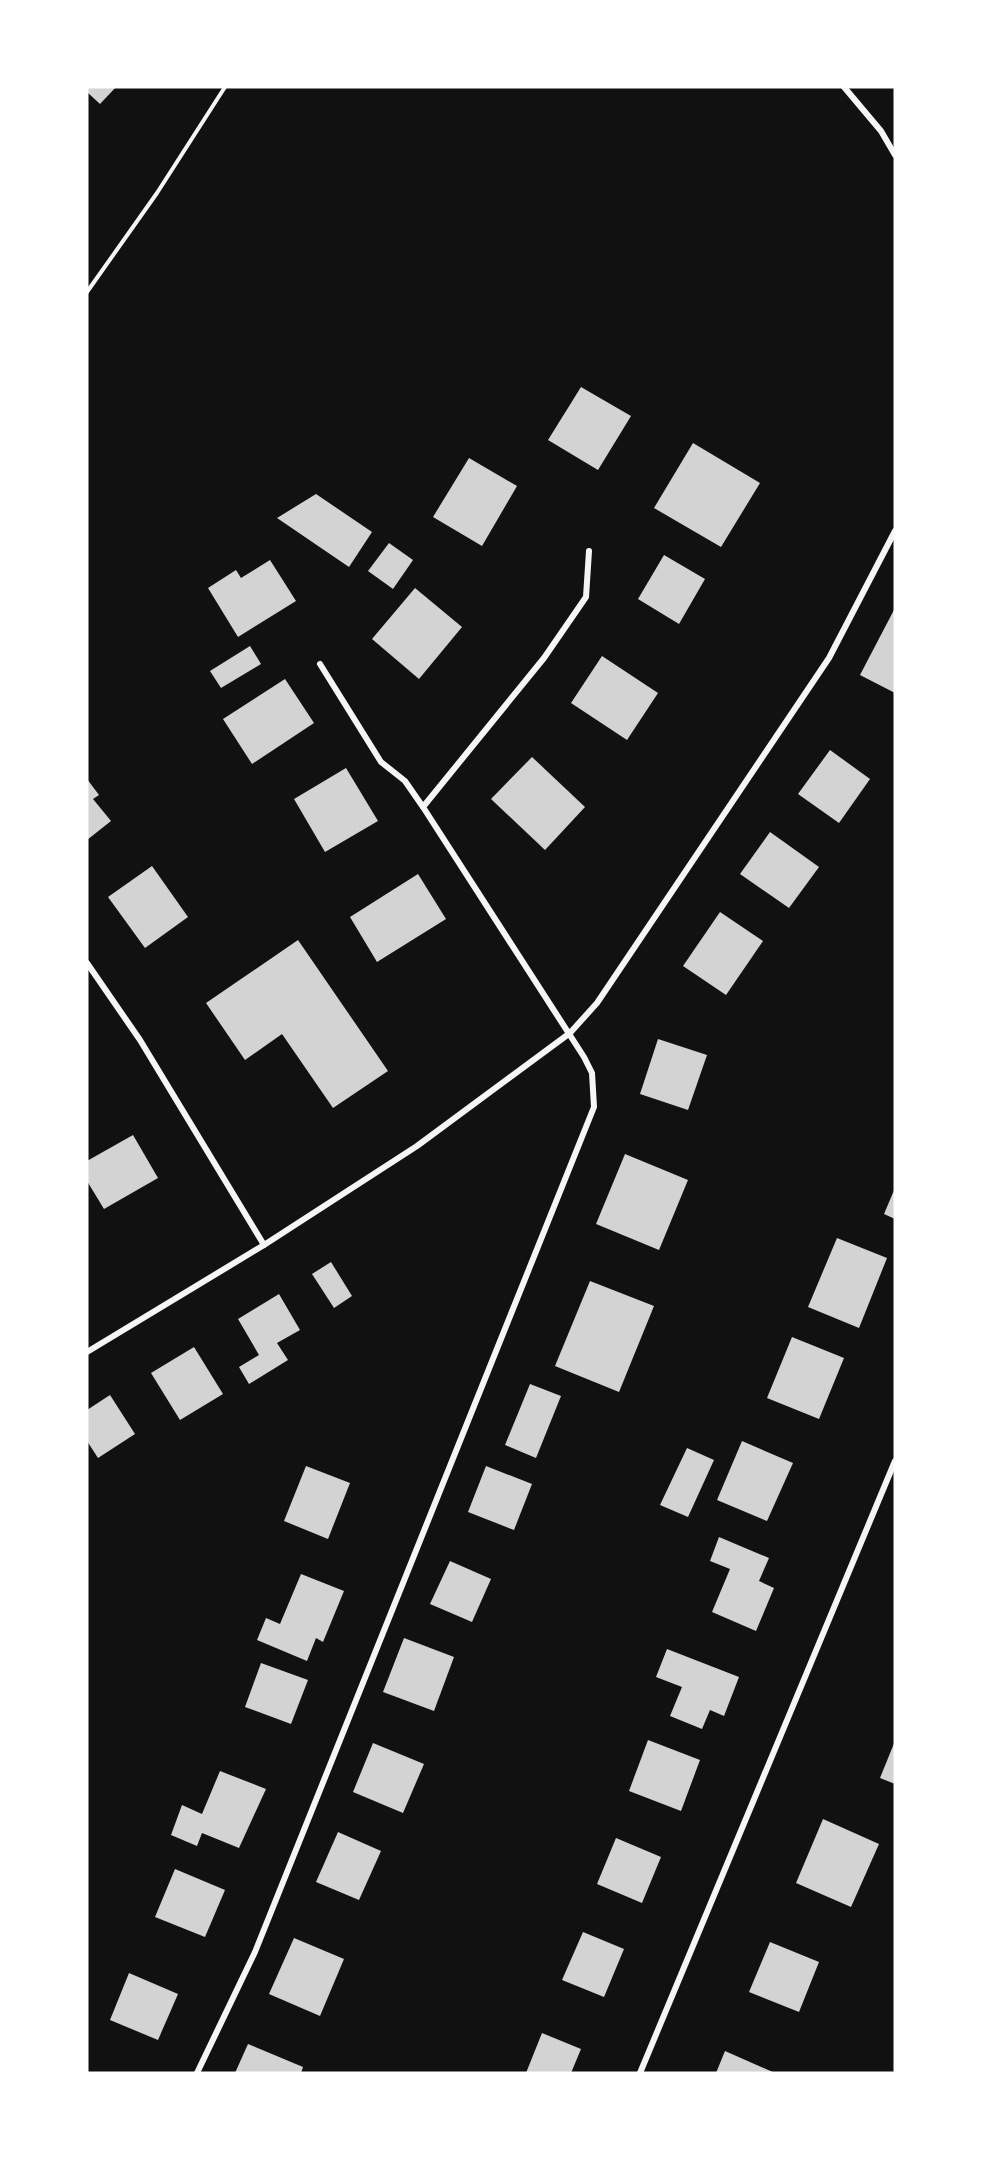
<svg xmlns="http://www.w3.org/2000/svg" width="982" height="2160" viewBox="0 0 982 2160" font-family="Poppins,sans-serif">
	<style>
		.building { fill: #d3d3d3 }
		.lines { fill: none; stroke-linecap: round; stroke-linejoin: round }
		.path { stroke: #f5f5f5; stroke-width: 4 }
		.minor { stroke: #f5f5f5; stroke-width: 6 }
	</style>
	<rect width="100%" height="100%" fill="#111"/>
	<g class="building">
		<polygon points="87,87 116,87 100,104 87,92"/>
		<polygon points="581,387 631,416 598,470 548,440"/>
		<polygon points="693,443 760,483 721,547 654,508"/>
		<polygon points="469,458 517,486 482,546 433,517"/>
		<polygon points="316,494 372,532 349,567 277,518"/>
		<polygon points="389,543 413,560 393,589 368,571"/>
		<polygon points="664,555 705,579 679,624 638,599"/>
		<polygon points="270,560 296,601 238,637 208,588 236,570 241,578"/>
		<polygon points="415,588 462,627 419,679 372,639"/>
		<polygon points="895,608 895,693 860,675"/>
		<polygon points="250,646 261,664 221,688 210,671"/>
		<polygon points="602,656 658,693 627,740 571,703"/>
		<polygon points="285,679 314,723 252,764 223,719"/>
		<polygon points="830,750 870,779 839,823 798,794"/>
		<polygon points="532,757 585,807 545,850 491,799"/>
		<polygon points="346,768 378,821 325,852 294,799"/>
		<polygon points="87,779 99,795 93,799 111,821 87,840"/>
		<polygon points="770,832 819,867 789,908 740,874"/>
		<polygon points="152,866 188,917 145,948 108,897"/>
		<polygon points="418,874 446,919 377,962 350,917"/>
		<polygon points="720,912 763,941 726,995 683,966"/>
		<polygon points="298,940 388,1071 333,1108 282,1034 245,1060 206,1003"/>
		<polygon points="658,1039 707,1055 688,1110 640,1094"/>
		<polygon points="133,1135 158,1178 104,1209 87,1181 87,1161"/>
		<polygon points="625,1154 688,1180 659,1250 596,1224"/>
		<polygon points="895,1188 895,1219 884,1214"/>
		<polygon points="837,1238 887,1258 859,1328 808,1307"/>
		<polygon points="331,1262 352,1296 334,1308 312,1274"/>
		<polygon points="590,1281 654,1306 619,1392 555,1366"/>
		<polygon points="279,1294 300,1330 277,1343 288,1360 249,1384 239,1367 259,1355 238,1319"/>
		<polygon points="792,1337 844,1358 819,1419 767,1398"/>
		<polygon points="194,1347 223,1394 180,1420 151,1373"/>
		<polygon points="530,1384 561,1396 536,1458 505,1445"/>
		<polygon points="110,1395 135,1434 98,1458 87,1441 87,1410"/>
		<polygon points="742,1441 793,1463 767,1521 717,1500"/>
		<polygon points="687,1448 714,1460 688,1517 660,1505"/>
		<polygon points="306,1466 350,1483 328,1539 284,1521"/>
		<polygon points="486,1466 532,1484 514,1530 468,1512"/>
		<polygon points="719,1537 769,1558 759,1581 774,1588 756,1631 712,1612 730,1569 710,1561"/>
		<polygon points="450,1561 491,1579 472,1622 430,1604"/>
		<polygon points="301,1574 344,1591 323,1642 316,1638 307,1661 257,1640 266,1618 280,1624"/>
		<polygon points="404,1638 454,1657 434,1711 383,1692"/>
		<polygon points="667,1649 739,1677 724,1716 710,1710 702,1729 670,1716 682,1687 656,1677"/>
		<polygon points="261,1663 308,1680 291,1724 245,1707"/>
		<polygon points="648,1740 700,1760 681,1811 629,1791"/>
		<polygon points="895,1741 895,1784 880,1778"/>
		<polygon points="373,1743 424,1764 403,1813 353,1792"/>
		<polygon points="220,1771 266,1789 239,1848 202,1833 197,1846 171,1835 182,1805 202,1814"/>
		<polygon points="823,1819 879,1844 851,1907 796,1883"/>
		<polygon points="338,1832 381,1851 359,1900 316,1882"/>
		<polygon points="616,1838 661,1857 642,1903 597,1884"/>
		<polygon points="175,1869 225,1890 205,1937 155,1917"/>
		<polygon points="583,1932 624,1949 604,1997 562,1980"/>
		<polygon points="294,1938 344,1959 320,2016 269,1994"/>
		<polygon points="770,1942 819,1962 799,2012 749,1992"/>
		<polygon points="129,1973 178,1994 158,2040 110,2020"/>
		<polygon points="542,2033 581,2049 571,2073 526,2073"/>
		<polygon points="248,2044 303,2067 301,2073 235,2073"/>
		<polygon points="725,2051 775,2073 716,2073"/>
	</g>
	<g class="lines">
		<polyline class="path" points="87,292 157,193 225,87"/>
		<g class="minor">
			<polyline points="844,87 881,131 895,155"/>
			<polyline points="320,664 381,762 405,781 423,807"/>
			<polyline points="87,963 140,1040 264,1245"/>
			<polyline points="87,1352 264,1245 417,1146 570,1033 597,1003 829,658 895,531"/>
			<polyline points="197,2073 255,1952 594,1107 592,1073 584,1057 423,807 544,658 586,597 589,551"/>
			<polyline points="640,2073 895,1461"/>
		</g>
	</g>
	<rect width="982" height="2160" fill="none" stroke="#ffffff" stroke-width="177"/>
</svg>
